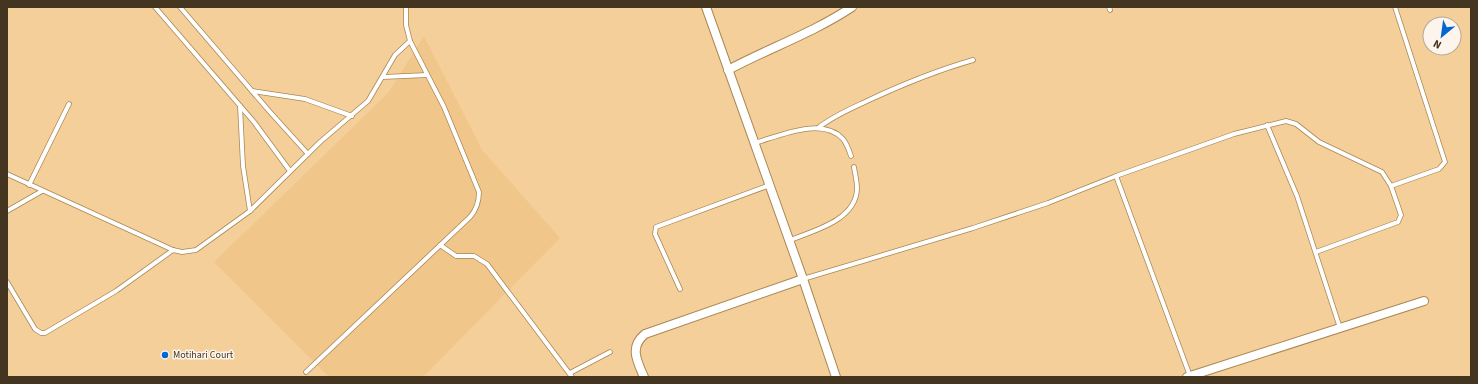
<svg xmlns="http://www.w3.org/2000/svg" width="1478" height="384" viewBox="0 0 1478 384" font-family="'Source Sans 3',sans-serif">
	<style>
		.built { fill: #f0c68a }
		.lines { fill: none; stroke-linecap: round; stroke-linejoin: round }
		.lane-casing { stroke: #a98754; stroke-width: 5.5 }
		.street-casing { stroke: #a98754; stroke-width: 10 }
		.lane { stroke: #fff; stroke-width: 4 }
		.street { stroke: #fff; stroke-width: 8 }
		.poi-dot { fill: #0068d0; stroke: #fdf5eb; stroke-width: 1.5 }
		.labels { text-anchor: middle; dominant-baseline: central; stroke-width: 3; stroke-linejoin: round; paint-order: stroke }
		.poi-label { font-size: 10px; fill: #443520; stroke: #fdf5eb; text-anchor: start }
	</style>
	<rect width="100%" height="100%" fill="#f4cf9a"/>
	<polygon class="built" points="424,36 482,150 560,238 423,377 329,377 214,262 388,93"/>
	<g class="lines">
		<defs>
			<g id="lane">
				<polyline points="155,7 254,122 290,171"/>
				<polyline points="180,7 270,112 308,154"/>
				<polyline points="1109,7 1110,10"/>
				<polyline points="383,77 427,75"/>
				<polyline points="252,91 305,99 352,116"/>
				<polyline points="240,106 243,166 250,211"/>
				<polyline points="1267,125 1297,196 1340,328"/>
				<path d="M 818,128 C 833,116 850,109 867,101 C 903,84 935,71 973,60"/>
				<path d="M 755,143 C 779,136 822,116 843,139 C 847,144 849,150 851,156"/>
				<polyline points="7,174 173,250 182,252 196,250 250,211 320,142 368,101 395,55 410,41"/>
				<polyline points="1116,176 1190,376"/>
				<polyline points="29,185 69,104"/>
				<polyline points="1391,186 1439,169 1445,162 1395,7"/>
				<polyline points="7,211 42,191"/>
				<path d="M 790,240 C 813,231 857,220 857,188 C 857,181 855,174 854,167"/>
				<polyline points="440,245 456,256 474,256 487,264 572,377"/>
				<polyline points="803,279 973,228 1048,203 1116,176 1234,134 1286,121 1296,124 1319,142 1382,172 1391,186 1401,215 1398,222 1316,252"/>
				<polyline points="7,282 35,329 41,333 45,333 116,291 173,250"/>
				<polyline points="680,289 655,234 656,227 770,185"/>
				<path d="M 306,372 L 470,217 C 477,209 479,202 479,192 L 444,107 L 410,41 L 406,25 L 406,7"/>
				<polyline points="570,373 610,352"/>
			</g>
			<g id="street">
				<polyline points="706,7 803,279 836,377"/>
				<path d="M 728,70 C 769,48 813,33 852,7"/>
				<path d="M 644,377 C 637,361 629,347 645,334 L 803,279"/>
				<polyline points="1187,377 1424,301"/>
			</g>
		</defs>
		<use href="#lane" class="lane-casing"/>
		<use href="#street" class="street-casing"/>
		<use href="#lane" class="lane"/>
		<use href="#street" class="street"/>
	</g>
	<circle class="poi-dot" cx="165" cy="355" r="4"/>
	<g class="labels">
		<g class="poi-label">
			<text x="173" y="355">Motihari Court</text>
		</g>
	</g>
	<rect width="1478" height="384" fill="none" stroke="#443520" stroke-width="16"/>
	<g transform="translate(1442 36) rotate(209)"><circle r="19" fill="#fdf5eb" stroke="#b3a89a"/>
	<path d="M0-3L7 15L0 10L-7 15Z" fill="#0068d0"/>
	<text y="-6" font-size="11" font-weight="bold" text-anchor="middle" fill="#443520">N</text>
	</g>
</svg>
